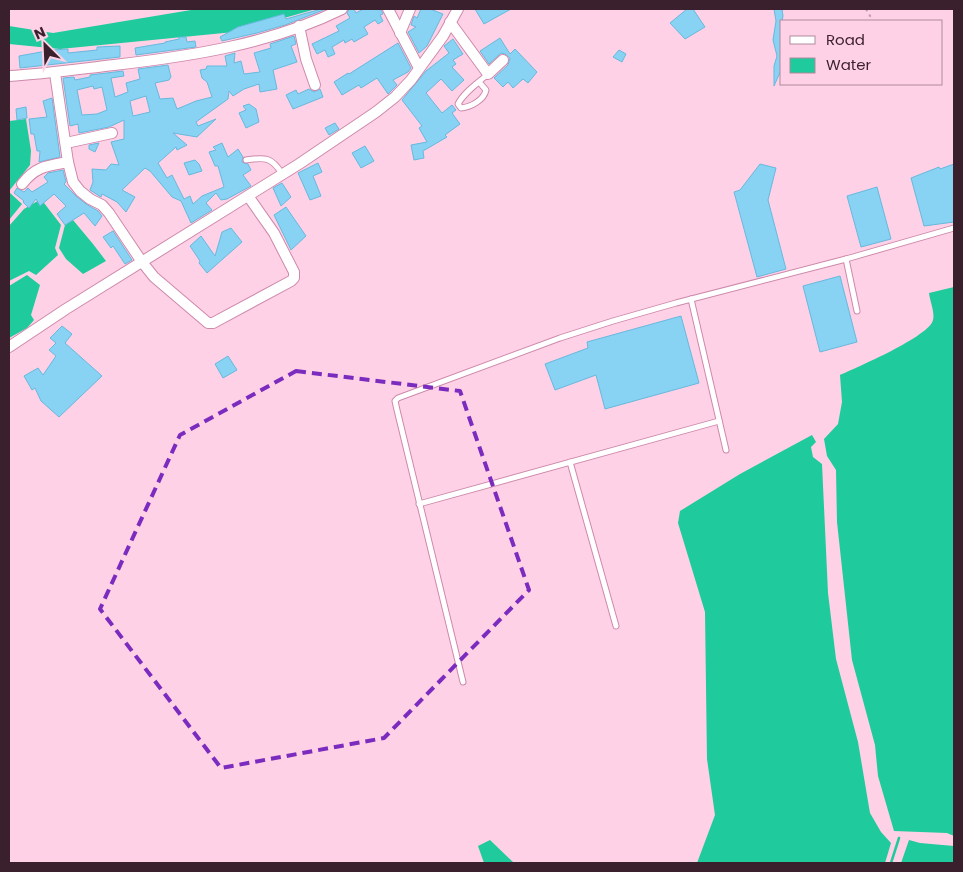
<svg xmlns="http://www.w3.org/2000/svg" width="963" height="872" viewBox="0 0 963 872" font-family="Poppins,sans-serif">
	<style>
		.water { fill: #1fca9c }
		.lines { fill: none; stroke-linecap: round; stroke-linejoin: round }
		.stream { stroke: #1fca9c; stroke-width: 2.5 }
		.building { fill: #88d2f3; stroke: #67b9dd; fill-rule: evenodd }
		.lane-casing { stroke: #ce89ab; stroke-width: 7 }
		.street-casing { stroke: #ce89ab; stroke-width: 12 }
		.path { stroke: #c19aad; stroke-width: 2; stroke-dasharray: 2.5 4; stroke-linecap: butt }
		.lane { stroke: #fff; stroke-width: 5 }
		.street { stroke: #fff; stroke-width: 10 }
		.marked { fill: none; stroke: #7b2cbf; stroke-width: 4; stroke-dasharray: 10 6; stroke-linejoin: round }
	</style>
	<rect width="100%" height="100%" fill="#fed1e6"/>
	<g class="water">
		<polygon points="197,9 316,9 234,32 60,49 9,44 9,26 53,33"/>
		<polygon points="26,119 31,151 30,165 9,191 9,121"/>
		<polygon points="9,192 22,204 9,220"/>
		<polygon points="41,199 61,225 55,248 58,255 36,275 29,271 9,281 9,226 24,209"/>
		<polygon points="73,220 93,244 106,261 83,274 66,259 59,248 65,225"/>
		<polygon points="27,275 40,285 31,315 34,320 27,328 9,338 9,286"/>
		<path d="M 954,287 L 954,836 L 947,833 L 894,831 L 878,776 L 875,745 L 852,660 L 837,522 L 836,470 L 827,456 L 824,439 L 838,424 L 842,402 L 840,375 C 856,368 930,336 933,320 C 935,313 930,301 929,293 Z"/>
		<polygon points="812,435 816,442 811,447 813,457 822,464 828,593 836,659 858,742 870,813 881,832 891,843 885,863 697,863 715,815 707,759 705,612 678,523 680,511 740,474"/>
		<polygon points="490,840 514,863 484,863 478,846"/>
		<polygon points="909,840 920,843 954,846 954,863 901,863"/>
	</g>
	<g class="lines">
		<polyline class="stream" points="891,863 899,838"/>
	</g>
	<g class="building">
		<polygon points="321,9 326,9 285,25 257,33 222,41 220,37 238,27 259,21 284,14 286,19"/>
		<polygon points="349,9 354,9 356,13 363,9 377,9 381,10 383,14 380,15 383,21 378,24 375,20 364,27 368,34 354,42 352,39 345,43 344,40 332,47 335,54 328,57 325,50 317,54 312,44 339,31 336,26 350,18 347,13"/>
		<polygon points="421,9 430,9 443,14 427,46 419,53 408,32 416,27 411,25 414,16 417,18"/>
		<polygon points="475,9 511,9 484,24"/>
		<polygon points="687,9 693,9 705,27 685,39 670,23"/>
		<polygon points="774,9 782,9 783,16 782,21 782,68 774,86 774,66 777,56 773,40 776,21"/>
		<path d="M 294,36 L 296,44 L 291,46 L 297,62 L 273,70 L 277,89 L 260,92 L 259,84 L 244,89 L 233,96 L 229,91 L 228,99 L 196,122 L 198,126 L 216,119 L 197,137 L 173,133 L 187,145 L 177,150 L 176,147 L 158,163 L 167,178 L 172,175 L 184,199 L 190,196 L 193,204 L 202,196 L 224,187 L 218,166 L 215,166 L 209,152 L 216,150 L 213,147 L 222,143 L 228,157 L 238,149 L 243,157 L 242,162 L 248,164 L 251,170 L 243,175 L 251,186 L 227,199 L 221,200 L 216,193 L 206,203 L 212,210 L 191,223 L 181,201 L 172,197 L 150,171 L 145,168 L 122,190 L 135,197 L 126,212 L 117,202 L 102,194 L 101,197 L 90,190 L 93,182 L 92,169 L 106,170 L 111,164 L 119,165 L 111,142 L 124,139 L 124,120 L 109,127 L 79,133 L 78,124 L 70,126 L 63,78 L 74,77 L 75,80 L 90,77 L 90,75 L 123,71 L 124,76 L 111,78 L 115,97 L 128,92 L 126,83 L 140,79 L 138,69 L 168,65 L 171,77 L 169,80 L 155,83 L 160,99 L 173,98 L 177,109 L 196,101 L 212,97 L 207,82 L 202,78 L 200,70 L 206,69 L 207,66 L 227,66 L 225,56 L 235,53 L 234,63 L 241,61 L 244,74 L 260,72 L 254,53 L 271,48 L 270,44 ZM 93,86 L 94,89 L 102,87 L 107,110 L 97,114 L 82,115 L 77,90 ZM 146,96 L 150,112 L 133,116 L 130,101 Z"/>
		<polygon points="179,37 186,37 187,42 195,41 196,47 136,55 135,48 165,43 165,42 179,39"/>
		<polygon points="500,38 510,54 515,49 537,72 528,83 523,79 513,88 508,82 503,87 494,78 508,65 510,58 505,54 501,53 489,64 480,51"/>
		<polygon points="453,39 463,54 453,60 456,64 452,67 464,80 452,91 441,79 426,93 442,113 452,105 456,110 452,113 460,124 445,135 447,137 423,151 424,158 414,160 411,145 427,142 419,128 422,126 402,100 426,71 449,53 444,46"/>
		<polygon points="398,43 411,68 408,72 393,80 397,85 388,94 377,78 361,88 359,85 342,95 334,82 348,73 349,74"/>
		<polygon points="120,46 120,57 20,68 19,56 52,50 68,49 68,53 97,50 97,47"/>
		<polygon points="619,50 626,54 622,62 613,57"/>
		<polygon points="309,89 314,92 320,89 323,97 293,109 286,95 296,90 298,94"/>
		<polygon points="52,98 60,157 39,162 40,151 37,151 34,134 31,134 29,119 47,117 43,101"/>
		<polygon points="249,104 256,109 259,122 246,128 239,113 246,110 243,106"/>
		<polygon points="26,107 27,118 17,120 16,109"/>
		<polygon points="335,123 339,129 329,135 325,128"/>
		<polygon points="99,143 95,152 89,149 89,145"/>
		<polygon points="365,146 374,161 361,168 352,153"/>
		<polygon points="195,160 199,164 202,171 189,175 184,163"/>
		<polygon points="318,163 322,172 313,176 321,196 310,200 298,173"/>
		<polygon points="760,164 776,168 768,200 786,269 757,277 734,192 740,190"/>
		<polygon points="954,164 954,222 924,226 911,178 939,167 940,169"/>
		<polygon points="63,170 66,182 64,184 76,196 86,204 98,211 102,216 95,226 84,213 65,225 57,214 66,206 54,194 40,206 36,199 29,208 23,202 24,201 14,193 17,188 24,192 28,188 32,192 48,182 44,177 48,173"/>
		<polygon points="282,183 291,197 281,206 273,188"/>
		<polygon points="877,187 891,239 861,247 847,196"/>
		<polygon points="286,207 306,236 291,250 274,215"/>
		<polygon points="231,228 242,242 207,273 199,263 200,261 190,246 201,236 215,256 222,232"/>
		<polygon points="113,231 132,260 125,264 113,246 111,248 103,237"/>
		<polygon points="840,276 857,342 820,352 803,286"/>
		<polygon points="681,316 699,383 605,409 596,375 555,390 545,364 588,348 587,342"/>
		<polygon points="62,326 72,334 65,343 102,376 59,417 41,401 35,388 32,390 24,376 38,368 43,375 56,356 49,350 56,343 50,338"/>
		<polygon points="228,356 237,370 223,378 215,364"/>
	</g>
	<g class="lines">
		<defs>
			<g id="lane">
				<path d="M 479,82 L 486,90 C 484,100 471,107 461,108 L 458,104 C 464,92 478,83 488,74"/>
				<path d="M 246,160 C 265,157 272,157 282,174"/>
				<polyline points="846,259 857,311"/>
				<polyline points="691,299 726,450"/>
				<polyline points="570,462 616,626"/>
				<polyline points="419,504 719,421"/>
				<polyline points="463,682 397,410 395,401 398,398 560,338 613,321 676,303 846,259 954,228"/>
			</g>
			<g id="street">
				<polyline points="388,9 419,68"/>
				<polyline points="450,22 488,74 503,60"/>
				<polyline points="299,26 306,59 315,85"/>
				<polyline points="400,33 410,9"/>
				<polyline points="55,73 68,162 73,182 80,191 90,199 102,205 109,213 142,262 154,277 208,323 213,323 291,281 294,278 294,272 274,233 248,196"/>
				<path d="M 9,76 C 44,74 79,69 114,65 C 192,56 271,44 342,9"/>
				<polyline points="66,143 112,133"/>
				<path d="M 22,184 C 36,166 47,166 68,162"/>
				<polyline points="9,347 66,309 299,164 376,112 395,97 411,80 443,36 458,9"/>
			</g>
		</defs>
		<use href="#lane" class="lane-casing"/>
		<use href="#street" class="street-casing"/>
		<polyline class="path" points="866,9 873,21"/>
		<use href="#lane" class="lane"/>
		<use href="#street" class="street"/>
	</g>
	<path class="marked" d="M 296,371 L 460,391 L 529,590 L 384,738 L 221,768 L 100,609 L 180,435 Z"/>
	<rect width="963" height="872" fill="none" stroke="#3a1f2d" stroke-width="20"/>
	<rect x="780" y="20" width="162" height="65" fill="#fed1e6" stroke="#b08a9c"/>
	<rect x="790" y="36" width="25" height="8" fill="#ffffff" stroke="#b08a9c"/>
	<text x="826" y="45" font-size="15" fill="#3a1f2d">Road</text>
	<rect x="790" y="58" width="25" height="15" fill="#1fca9c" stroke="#b08a9c"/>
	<text x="826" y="70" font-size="15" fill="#3a1f2d">Water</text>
	<g transform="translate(45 45) rotate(336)" stroke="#fed1e6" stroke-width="4" paint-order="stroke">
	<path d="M0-4L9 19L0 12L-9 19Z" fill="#3a1f2d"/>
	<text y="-8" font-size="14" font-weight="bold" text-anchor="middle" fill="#3a1f2d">N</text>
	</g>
</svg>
